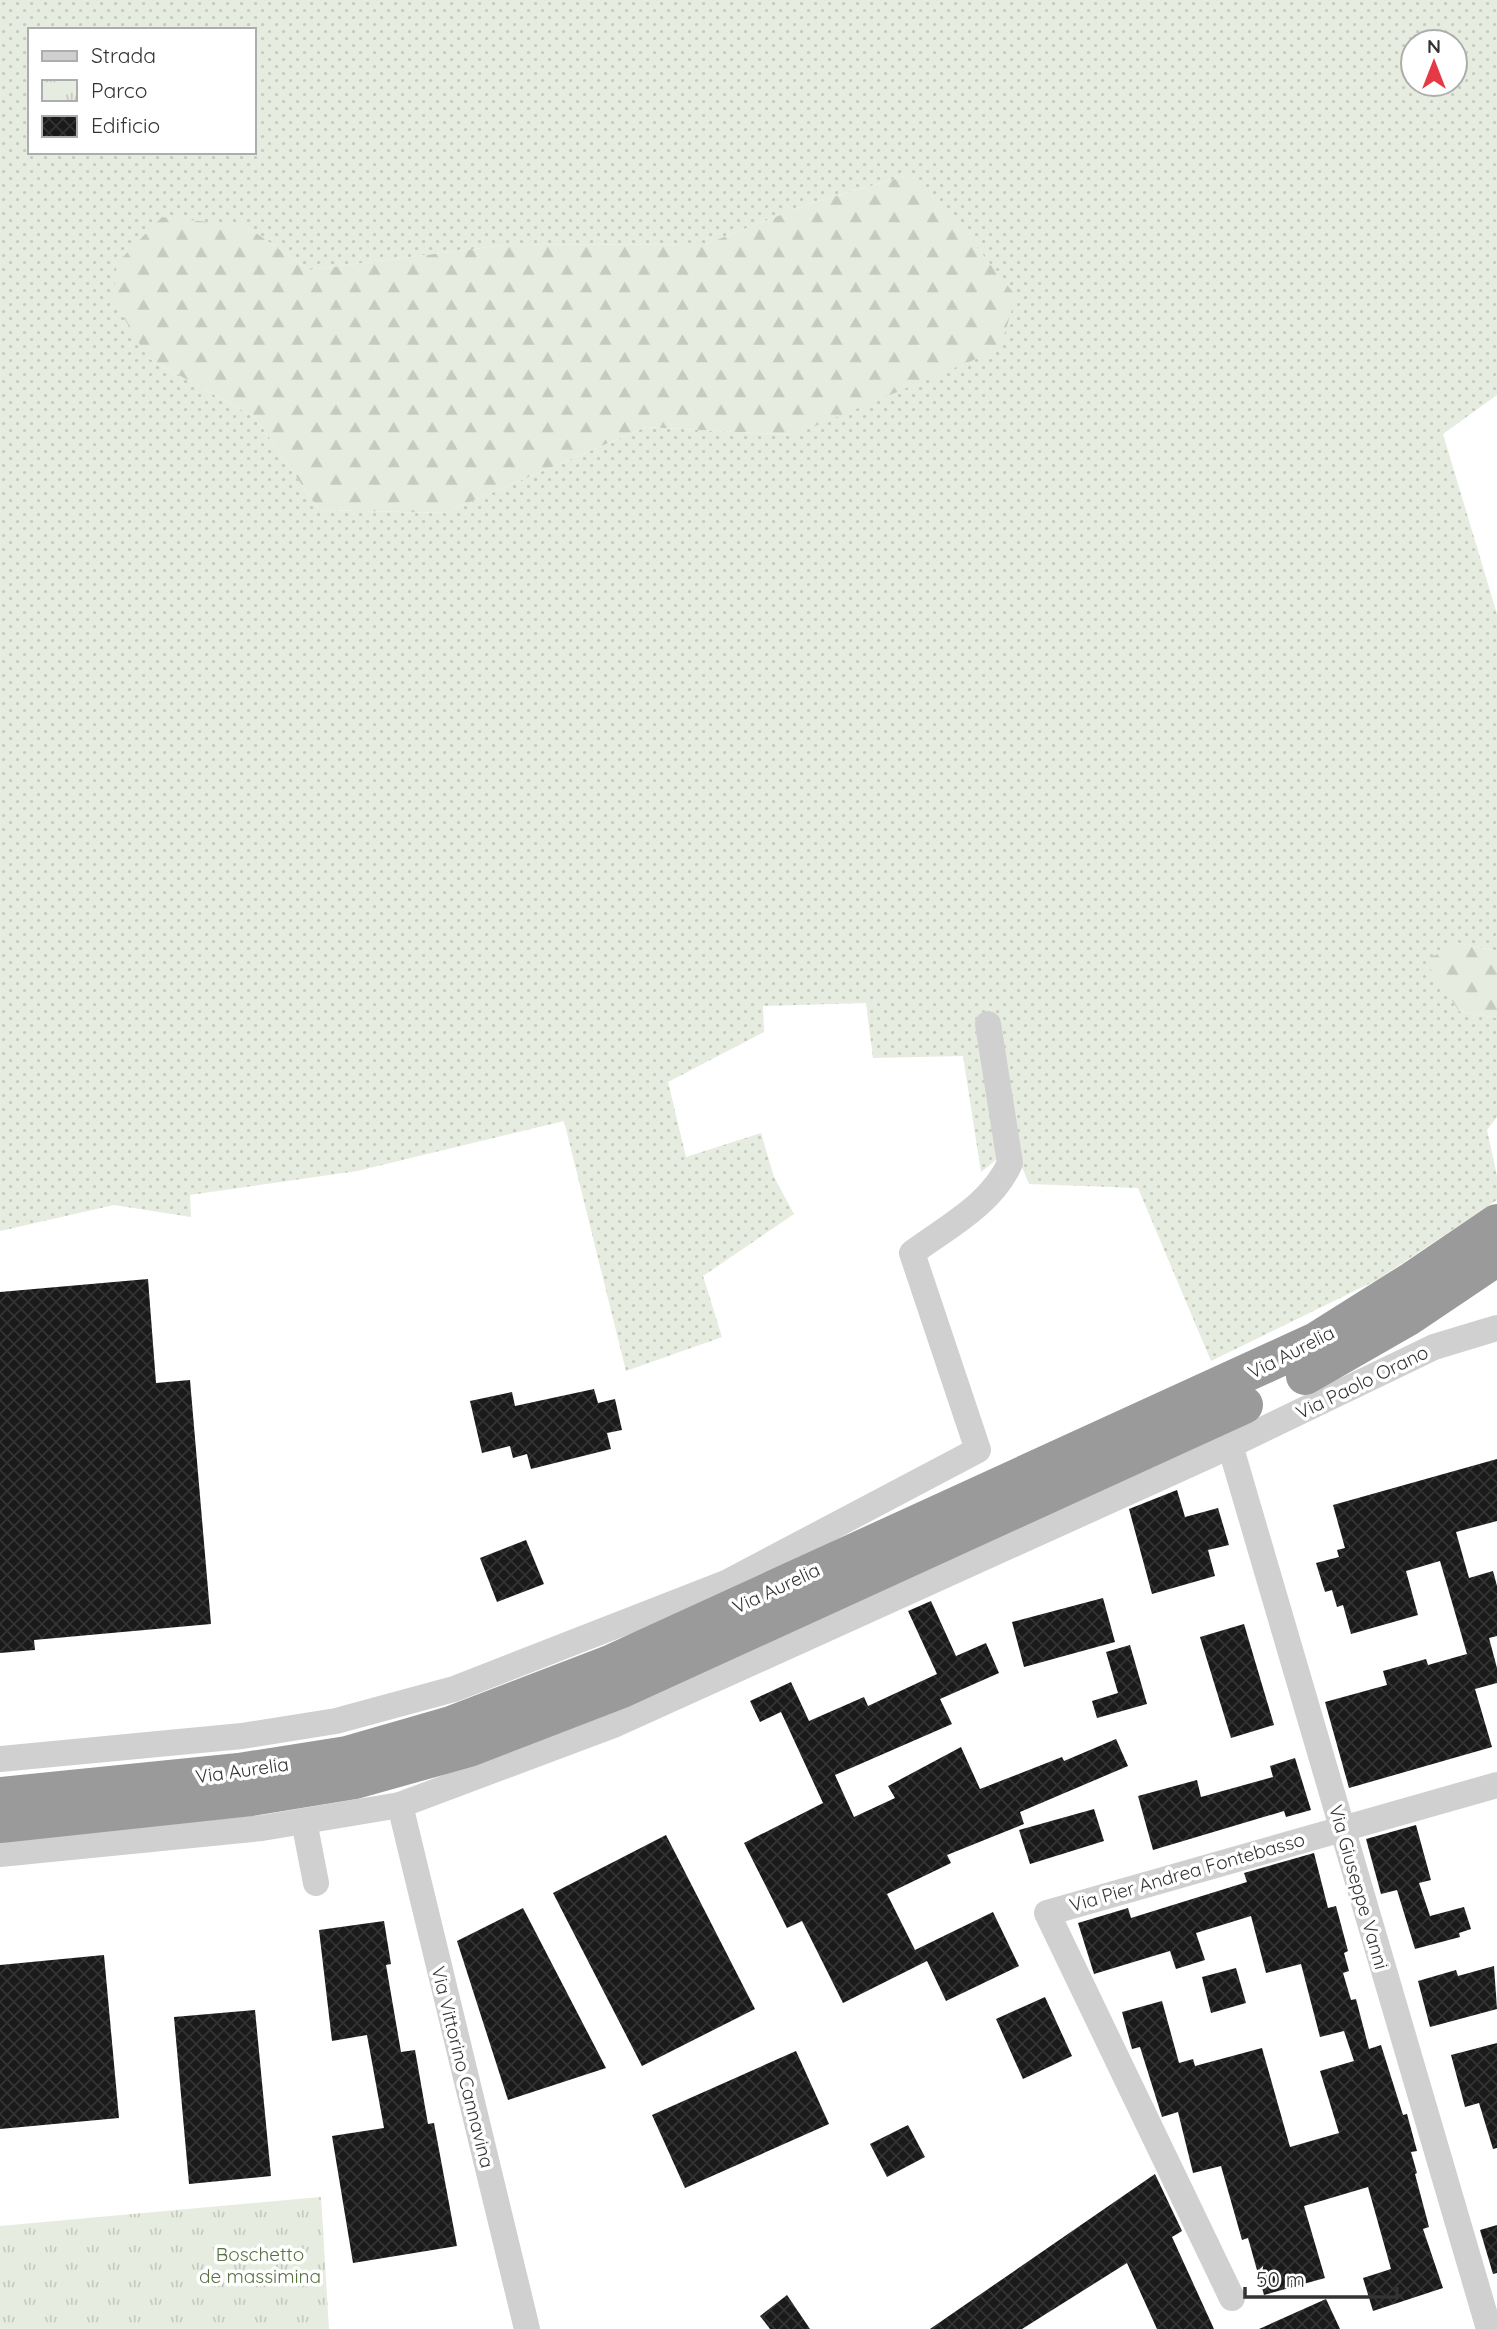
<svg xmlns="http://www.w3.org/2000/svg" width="1497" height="2329" viewBox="0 0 1497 2329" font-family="Quicksand,sans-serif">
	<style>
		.grass { fill: url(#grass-dots); fill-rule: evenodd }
		.forest { fill: url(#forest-firs) }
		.park { fill: url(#park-tufts) }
		.building { fill: url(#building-cross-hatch) }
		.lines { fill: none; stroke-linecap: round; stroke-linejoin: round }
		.minor { stroke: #d0d0d0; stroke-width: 26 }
		.highway { stroke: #9a9a9a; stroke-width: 38 }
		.labels { text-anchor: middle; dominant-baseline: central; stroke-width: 7; stroke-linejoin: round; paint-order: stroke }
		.street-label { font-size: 19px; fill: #333; stroke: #fff }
		.park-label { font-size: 19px; fill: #56703f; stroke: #fff }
	</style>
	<defs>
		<pattern id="grass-dots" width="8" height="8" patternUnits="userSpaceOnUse" patternTransform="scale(1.75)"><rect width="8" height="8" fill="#e6ecdf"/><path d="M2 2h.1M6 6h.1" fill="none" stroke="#c6cbc0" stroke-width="1.8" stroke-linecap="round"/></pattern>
		<pattern id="forest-firs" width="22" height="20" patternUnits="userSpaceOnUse" patternTransform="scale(1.75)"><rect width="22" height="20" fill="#e6ecdf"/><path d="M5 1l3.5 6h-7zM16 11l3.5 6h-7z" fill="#c6cbc0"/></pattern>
		<pattern id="park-tufts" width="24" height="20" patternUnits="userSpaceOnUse" patternTransform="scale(1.75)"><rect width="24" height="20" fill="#e6ecdf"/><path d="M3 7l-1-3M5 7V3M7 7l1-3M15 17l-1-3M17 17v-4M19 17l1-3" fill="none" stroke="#c6cbc0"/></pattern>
		<pattern id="building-cross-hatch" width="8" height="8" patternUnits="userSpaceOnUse" patternTransform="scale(1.75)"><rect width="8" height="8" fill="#1a1a1a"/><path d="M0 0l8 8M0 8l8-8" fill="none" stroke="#333"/></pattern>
	</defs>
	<rect width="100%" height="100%" fill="#fff"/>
	<path class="grass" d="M 0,0 L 1497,0 L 1497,395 L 1443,434 L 1497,614 L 1497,951 L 1457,943 L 1459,1011 L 1497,1018 L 1497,1117 L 1487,1130 L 1497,1176 L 1497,1200 L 1377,1280 L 1211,1361 L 1138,1188 L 1029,1184 L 1020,1162 L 1001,1156 L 981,1172 L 963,1056 L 873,1058 L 866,1003 L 763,1006 L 764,1032 L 668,1082 L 686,1157 L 761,1133 L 774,1177 L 794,1214 L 703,1276 L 722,1337 L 626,1371 L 564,1121 L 357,1171 L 190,1195 L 191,1217 L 114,1205 L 0,1231 ZM 30,30 L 254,30 L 254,152 L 30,152 ZM 1413,42 L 1455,42 L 1455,84 L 1413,84 ZM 909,175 L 794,435 L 646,427 L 444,513 L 319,510 L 256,418 L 148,358 L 246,226 L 309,270 L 504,245 L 706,244 L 811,203 Z"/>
	<g class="forest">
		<polygon points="909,175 948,211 1016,296 1000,349 794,435 646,427 444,513 319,510 256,418 148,358 113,300 117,263 162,217 246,226 309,270 504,245 706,244 811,203"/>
		<polygon points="1457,943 1497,951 1497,1018 1459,1011 1425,961"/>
	</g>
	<polygon class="park" points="321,2197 329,2329 0,2329 0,2226"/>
	<g class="building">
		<polygon points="148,1279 156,1383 190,1380 211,1624 34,1640 35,1650 0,1653 0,1292"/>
		<polygon points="594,1389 598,1403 615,1399 622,1430 607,1433 611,1449 531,1469 527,1454 513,1458 510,1446 482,1453 470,1401 512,1392 515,1406"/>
		<polygon points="1497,1459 1497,1521 1456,1532 1469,1578 1493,1571 1497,1586 1497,1636 1489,1638 1497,1668 1497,1683 1475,1689 1492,1747 1349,1788 1325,1702 1387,1685 1383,1671 1426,1659 1428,1665 1467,1654 1440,1561 1406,1571 1418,1615 1351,1634 1343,1605 1337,1607 1332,1590 1325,1592 1316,1563 1339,1557 1337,1550 1345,1548 1333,1505"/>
		<polygon points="1177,1490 1185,1517 1218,1508 1229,1545 1208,1550 1215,1576 1152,1594 1129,1509"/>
		<polygon points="526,1540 544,1584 497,1602 480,1558"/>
		<polygon points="1103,1598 1115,1642 1024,1667 1012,1622"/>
		<polygon points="931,1601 956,1656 986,1643 999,1673 940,1699 952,1724 835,1775 854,1817 895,1798 888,1786 961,1747 980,1789 1062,1757 1064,1761 1116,1739 1128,1766 1020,1812 1024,1824 947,1855 951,1863 887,1894 915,1950 993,1912 1019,1966 946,2001 927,1961 843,2003 802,1921 787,1928 744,1843 823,1803 781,1712 760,1722 750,1701 791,1682 809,1721 864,1697 868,1706 937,1674 908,1611"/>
		<polygon points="1244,1624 1274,1725 1231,1738 1200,1637"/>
		<polygon points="1130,1645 1147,1704 1097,1718 1092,1701 1118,1693 1106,1652"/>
		<polygon points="1295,1758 1311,1810 1286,1817 1284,1811 1153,1850 1138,1796 1197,1780 1201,1797 1273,1777 1270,1766"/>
		<polygon points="1094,1809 1104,1841 1030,1864 1019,1830"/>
		<polygon points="1416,1825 1431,1880 1419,1883 1430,1916 1464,1907 1471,1929 1459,1933 1460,1937 1415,1949 1397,1890 1381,1894 1366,1839"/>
		<polygon points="666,1835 755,2009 642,2066 553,1893"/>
		<polygon points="1314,1853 1328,1908 1336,1906 1348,1951 1344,1953 1349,1971 1343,1973 1351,2000 1356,1999 1369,2049 1381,2045 1403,2115 1407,2114 1417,2151 1411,2152 1417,2173 1415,2174 1429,2227 1423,2229 1443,2288 1373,2311 1363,2278 1391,2269 1368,2187 1304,2206 1325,2278 1264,2295 1248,2238 1242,2240 1221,2166 1193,2173 1178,2112 1162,2117 1140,2047 1132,2049 1122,2012 1162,2001 1179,2063 1193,2059 1195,2066 1262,2048 1290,2147 1339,2133 1320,2071 1354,2061 1344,2031 1320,2037 1301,1964 1266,1973 1251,1916 1196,1933 1205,1960 1176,1969 1170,1951 1094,1974 1078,1923 1128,1908 1131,1918 1247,1882 1244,1873"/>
		<polygon points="523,1908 606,2068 508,2100 457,1941"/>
		<polygon points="384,1921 391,1964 386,1965 401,2052 415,2050 428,2124 434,2123 457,2246 353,2263 332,2136 384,2128 367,2035 332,2041 319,1930"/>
		<polygon points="104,1955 119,2118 0,2129 0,1965"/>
		<polygon points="1494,1966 1497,2009 1430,2027 1418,1981 1456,1970 1458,1976"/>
		<polygon points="1236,1968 1246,2003 1211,2013 1202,1977"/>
		<polygon points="1045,1997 1072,2056 1023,2079 996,2019"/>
		<polygon points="255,2010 271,2176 189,2184 174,2017"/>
		<polygon points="1497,2043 1497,2148 1493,2149 1479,2103 1465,2107 1451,2055"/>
		<polygon points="796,2051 829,2124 685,2188 652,2115"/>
		<polygon points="908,2125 925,2157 887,2177 870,2144"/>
		<polygon points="1155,2174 1182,2231 1172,2237 1214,2329 1157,2329 1127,2263 1022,2329 930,2329"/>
		<polygon points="1497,2225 1497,2273 1493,2274 1480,2230"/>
		<polygon points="787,2295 810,2329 770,2329 760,2316"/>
		<polygon points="1326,2299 1340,2329 1259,2329"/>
	</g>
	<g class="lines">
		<g class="minor">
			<polyline points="1230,1445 1489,2329"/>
			<path d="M 0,1759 L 242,1736 L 336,1721 L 454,1689 L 728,1582 L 978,1450 L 912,1253 C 947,1227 992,1204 1010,1163 L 988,1024"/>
			<polyline points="400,1805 527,2329"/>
			<polyline points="304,1821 316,1883"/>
			<polyline points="0,1854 262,1828 400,1805 616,1724 1206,1457 1434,1347 1497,1328"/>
			<polyline points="1232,2298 1047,1913 1497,1785"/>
		</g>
		<g class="highway">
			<polyline points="1305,1376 1408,1317 1497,1257"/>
			<polyline points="0,1796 239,1772 347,1755 451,1725 610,1664 1316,1341 1413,1280 1497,1223"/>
			<polyline points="0,1824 251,1797 355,1780 469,1748 622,1689 1244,1405"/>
		</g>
	</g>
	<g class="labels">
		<g class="street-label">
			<text transform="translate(1291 1352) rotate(-27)">Via Aurelia</text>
			<text transform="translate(1362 1382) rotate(-26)">Via Paolo Orano</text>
			<text transform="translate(776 1588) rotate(-25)">Via Aurelia</text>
			<text transform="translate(242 1770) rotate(-8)">Via Aurelia</text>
			<text transform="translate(1187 1872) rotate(-16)">Via Pier Andrea Fontebasso</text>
			<text transform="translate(1359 1887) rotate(74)">Via Giuseppe Vanni</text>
			<text transform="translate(463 2067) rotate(76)">Via Vittorino Cannavina</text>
		</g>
		<g class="park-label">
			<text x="260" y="2254">Boschetto<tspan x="260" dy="22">de massimina</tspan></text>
		</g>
	</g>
	<rect x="28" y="28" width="228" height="126" fill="#ffffff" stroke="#adadad" stroke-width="2"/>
	<rect x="42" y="51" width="35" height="10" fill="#d0d0d0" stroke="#adadad" stroke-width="2"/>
	<text x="91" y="63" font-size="21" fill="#333333">Strada</text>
	<rect x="42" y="80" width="35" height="21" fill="url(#park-tufts)" stroke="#adadad" stroke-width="2"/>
	<text x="91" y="98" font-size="21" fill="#333333">Parco</text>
	<rect x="42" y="116" width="35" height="21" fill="url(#building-cross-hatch)" stroke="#adadad" stroke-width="2"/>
	<text x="91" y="133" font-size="21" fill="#333333">Edificio</text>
	<g transform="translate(1434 63)"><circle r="33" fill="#ffffff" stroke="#adadad" stroke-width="2"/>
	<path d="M0-5L12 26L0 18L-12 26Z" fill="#e63946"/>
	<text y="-10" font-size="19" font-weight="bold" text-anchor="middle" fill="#333333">N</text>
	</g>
	<path d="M1245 2287v10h152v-10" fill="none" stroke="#333333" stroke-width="3.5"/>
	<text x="1256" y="2287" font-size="21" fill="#333333" stroke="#ffffff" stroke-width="5" paint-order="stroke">50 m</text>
</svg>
